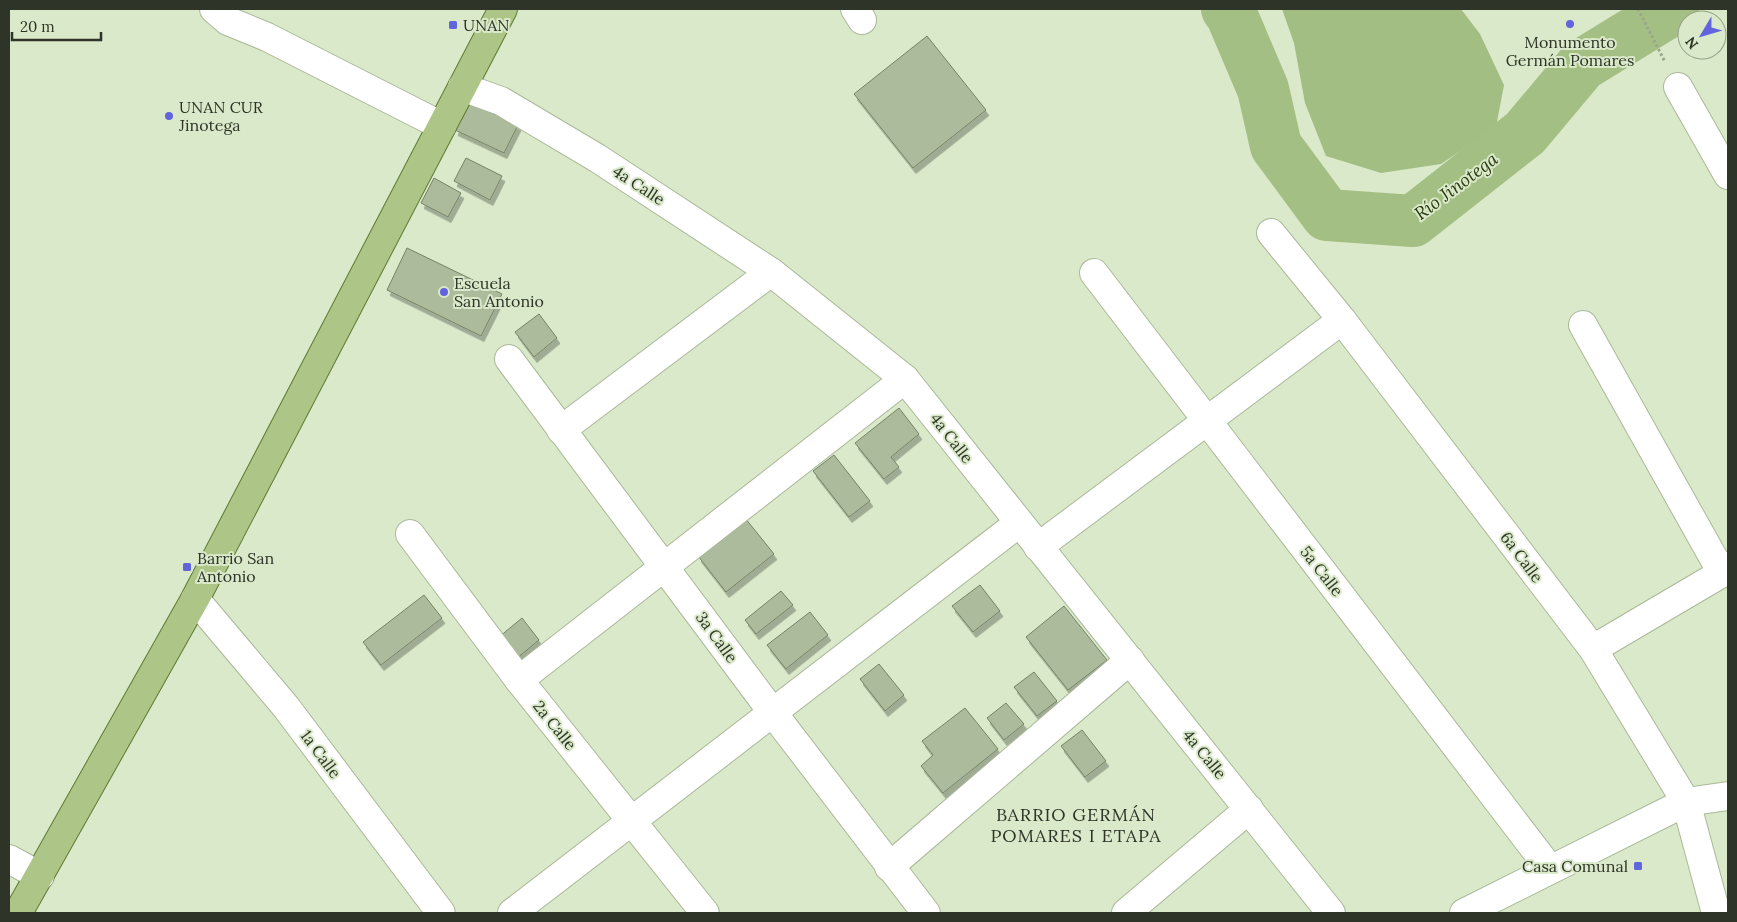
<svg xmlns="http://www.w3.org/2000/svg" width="1737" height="922" viewBox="0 0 1737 922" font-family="Lora,serif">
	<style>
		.forest { fill: #a3be82 }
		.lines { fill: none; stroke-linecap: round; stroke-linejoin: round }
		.river { stroke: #a4bf83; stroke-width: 52 }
		.building { fill: #adbb9d; stroke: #758265; filter: url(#shadow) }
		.minor-casing { stroke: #aab899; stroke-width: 30 }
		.major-casing { stroke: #5d7a32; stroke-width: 30 }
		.path { stroke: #99a58c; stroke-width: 3; stroke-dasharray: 2.5 2.5; stroke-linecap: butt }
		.minor { stroke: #fff; stroke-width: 28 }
		.major { stroke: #adc587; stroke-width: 28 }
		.poi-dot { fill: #6164dd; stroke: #dae9c9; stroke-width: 2 }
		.labels { text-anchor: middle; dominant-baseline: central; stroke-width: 4; stroke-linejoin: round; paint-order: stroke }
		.poi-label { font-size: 16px; fill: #2e3428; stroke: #dae9c9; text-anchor: start }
		.street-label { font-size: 16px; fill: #2e3428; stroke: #dae9c9 }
		.water-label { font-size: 18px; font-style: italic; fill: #2b3c10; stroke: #dae9c9 }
		.neighbourhood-label { font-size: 18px; letter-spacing: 1px; fill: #2e3428; stroke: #dae9c9 }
	</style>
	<defs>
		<filter id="shadow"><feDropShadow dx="3" dy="5.5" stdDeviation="0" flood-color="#0004"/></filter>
	</defs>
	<rect width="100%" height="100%" fill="#dae9c9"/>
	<polygon class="forest" points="1282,9 1461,9 1480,34 1504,85 1496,127 1441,164 1381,173 1326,156 1305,103 1294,43"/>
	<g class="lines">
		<polyline class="river" points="1227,9 1232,16 1263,89 1276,146 1327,215 1413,221 1525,133 1582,65 1673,9"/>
	</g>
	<g class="building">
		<polygon points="927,36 986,110 913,168 854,94"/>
		<polygon points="468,101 518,125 504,153 455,130"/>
		<polygon points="466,158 502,176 490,200 454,181"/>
		<polygon points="434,178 461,193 448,217 421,203"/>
		<polygon points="407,248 502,294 481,336 387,290"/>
		<polygon points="539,314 557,338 534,357 515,332"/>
		<polygon points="899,408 919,434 891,457 899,467 884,479 855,443"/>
		<polygon points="834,455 870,501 849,517 813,471"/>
		<polygon points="745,518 774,554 726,592 698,556"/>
		<polygon points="980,585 1000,611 973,632 952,606"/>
		<polygon points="781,591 793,605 756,634 745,620"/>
		<polygon points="424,595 442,618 381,665 363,642"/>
		<polygon points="1064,606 1107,660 1068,690 1026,637"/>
		<polygon points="810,612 828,635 786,669 767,645"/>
		<polygon points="522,618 539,640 510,664 493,642"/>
		<polygon points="879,664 904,695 885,711 860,679"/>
		<polygon points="1034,672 1057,701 1037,716 1014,687"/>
		<polygon points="1006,703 1024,724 1004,740 987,718"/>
		<polygon points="965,708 998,749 943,793 921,766 933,755 922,741"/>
		<polygon points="1082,730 1106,761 1085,777 1061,746"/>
	</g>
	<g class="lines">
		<defs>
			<g id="minor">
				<polyline points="214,9 228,21 267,37 442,126"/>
				<polyline points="855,9 862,20"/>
				<polyline points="462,87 501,101 597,158 771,272 905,379 1331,913"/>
				<polyline points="1678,87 1728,175"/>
				<polyline points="1271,233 1342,320 1593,649 1686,802 1716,913"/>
				<polyline points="1094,273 1550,869"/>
				<polyline points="1583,325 1722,573"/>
				<polyline points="509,359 773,713 926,913"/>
				<polyline points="561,430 771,272"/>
				<polyline points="410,534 519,680 705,913"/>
				<polyline points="1038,547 1342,320"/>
				<polyline points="195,599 286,707 441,913"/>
				<polyline points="1593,649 1722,573 1728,566"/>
				<polyline points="519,680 905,379"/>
				<polyline points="9,859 40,876"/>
				<polyline points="889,867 1130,660"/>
				<polyline points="512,913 1019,523"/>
				<polyline points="1126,913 1249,809"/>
				<polyline points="1464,913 1686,802 1728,796"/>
			</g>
			<polyline id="major" points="18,913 195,599 503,9"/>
		</defs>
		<use href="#minor" class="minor-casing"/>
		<use href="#major" class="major-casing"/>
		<polyline class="path" points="1638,9 1665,62"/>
		<use href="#minor" class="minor"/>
		<use href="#major" class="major"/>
	</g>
	<g class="poi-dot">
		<circle cx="1570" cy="24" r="5"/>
		<rect x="448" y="20" width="10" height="10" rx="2.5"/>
		<circle cx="169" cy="116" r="5"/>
		<circle cx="444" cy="292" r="5"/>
		<rect x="182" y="562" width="10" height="10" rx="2.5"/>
		<rect x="1633" y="861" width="10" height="10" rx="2.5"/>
	</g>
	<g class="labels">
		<g class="poi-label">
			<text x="463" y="25">UNAN</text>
			<text x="1570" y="42" text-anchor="middle">Monumento<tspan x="1570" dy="18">Germán Pomares</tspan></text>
			<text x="179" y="107">UNAN CUR<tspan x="179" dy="18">Jinotega</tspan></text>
			<text x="454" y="283">Escuela<tspan x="454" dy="18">San Antonio</tspan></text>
			<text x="197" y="558">Barrio San<tspan x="197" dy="18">Antonio</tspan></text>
			<text x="1628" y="866" text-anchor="end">Casa Comunal</text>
		</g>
		<g class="street-label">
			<text transform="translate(639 185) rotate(33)">4a Calle</text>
			<text transform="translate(952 438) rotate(52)">4a Calle</text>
			<text transform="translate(1522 557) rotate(53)">6a Calle</text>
			<text transform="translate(1322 571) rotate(52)">5a Calle</text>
			<text transform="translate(717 637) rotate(54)">3a Calle</text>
			<text transform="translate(555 725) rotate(51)">2a Calle</text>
			<text transform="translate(321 754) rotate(53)">1a Calle</text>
			<text transform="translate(1205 754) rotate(51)">4a Calle</text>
		</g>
		<g class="water-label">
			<text transform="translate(1456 186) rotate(-37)">Río Jinotega</text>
		</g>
		<g class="neighbourhood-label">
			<text x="1076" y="814">BARRIO GERMÁN<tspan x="1076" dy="21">POMARES I ETAPA</tspan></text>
		</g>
	</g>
	<rect width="1737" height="922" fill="none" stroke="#2e3428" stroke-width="20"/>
	<g transform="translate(1702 35) rotate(232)"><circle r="24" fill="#dae9c9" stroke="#95a189"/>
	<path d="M0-4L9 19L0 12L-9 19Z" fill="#6164dd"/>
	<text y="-8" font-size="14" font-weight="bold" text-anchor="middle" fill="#2e3428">N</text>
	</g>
	<path d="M12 32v8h89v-8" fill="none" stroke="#2e3428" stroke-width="2.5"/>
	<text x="20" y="32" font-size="15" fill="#2e3428" stroke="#dae9c9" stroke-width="4" paint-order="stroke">20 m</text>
</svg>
